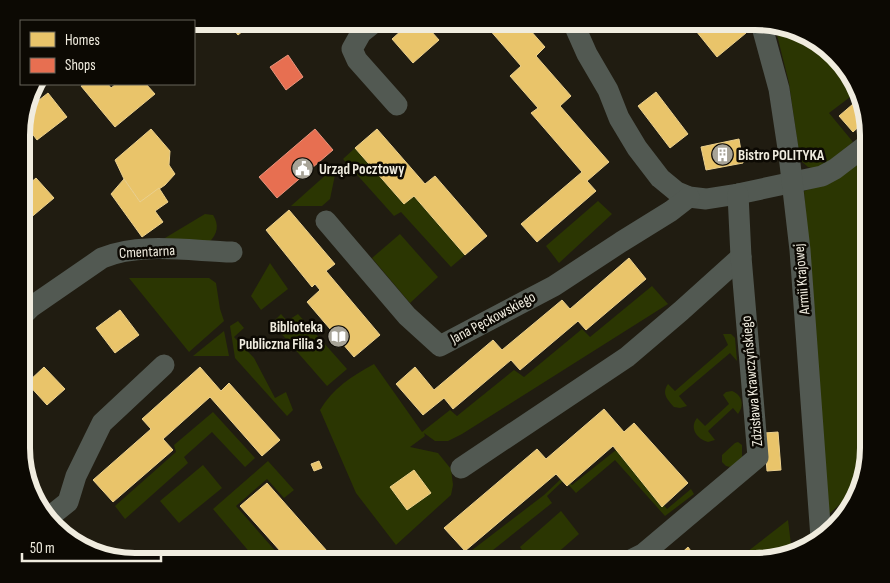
<svg xmlns="http://www.w3.org/2000/svg" width="890" height="583" viewBox="0 0 890 583" font-family="'Sofia Sans Condensed',sans-serif">
	<style>
		.green { fill: #2b3602 }
		.homes { fill: #e9c46a; stroke: #ebd08d }
		.shops { fill: #e76f51; stroke: #ea947c }
		.lines { fill: none; stroke-linecap: round; stroke-linejoin: round }
		.minor { stroke: #525952; stroke-width: 21 }
		.labels { text-anchor: middle; dominant-baseline: central; stroke-width: 5; stroke-linejoin: round; paint-order: stroke }
		.poi-label { font-size: 15px; font-weight: bold; fill: #f0ecdf; stroke: #0c0903; text-anchor: start }
		.street-label { font-size: 15px; fill: #f0ecdf; stroke: #0c0903 }
		.rim { fill: none; stroke: #f0ecdf; stroke-width: 6 }
	</style>
	<rect width="100%" height="100%" fill="#201c11"/>
	<g class="green">
		<polygon points="775,27 819,41 854,78 858,91 829,113 853,142 827,163 816,169 808,167 800,160 789,83"/>
		<polygon points="355,148 404,204 414,196 465,255 451,267 401,212 394,216 343,159"/>
		<polygon points="869,152 869,456 857,489 829,514 804,191 832,182"/>
		<polygon points="337,165 330,199 322,206 291,206"/>
		<polygon points="598,201 612,214 559,263 546,246"/>
		<path d="M 205,214 L 213,215 C 219,224 218,234 209,242 L 155,244 Z"/>
		<polygon points="400,234 438,277 410,303 372,258"/>
		<polygon points="270,263 288,289 261,310 251,296"/>
		<polygon points="129,278 209,278 216,283 220,309 224,321 189,352"/>
		<path d="M 652,286 L 668,304 L 462,434 L 448,441 L 435,441 L 424,433 L 425,436 L 410,447 L 438,453 L 451,469 L 453,485 L 451,495 L 396,545 L 356,493 L 320,410 C 333,388 352,376 374,364 L 422,432 L 450,410 L 457,416 L 514,370 L 524,377 L 582,329 L 590,337 Z"/>
		<polygon points="281,314 287,321 298,314 347,369 327,386 272,323"/>
		<polygon points="238,321 244,328 234,337 254,358 275,398 286,392 293,410 287,416 235,358 230,326"/>
		<polygon points="224,331 229,356 193,356"/>
		<path d="M 723,334 L 731,334 L 735,338 L 737,361 L 730,353 L 679,396 L 687,406 L 680,408 L 674,407 C 668,400 661,394 668,384 L 675,391 L 728,345 Z"/>
		<path d="M 732,391 C 742,395 745,405 738,414 L 733,408 L 708,431 L 715,440 L 708,442 C 697,439 689,428 697,418 L 705,426 L 729,404 L 723,395 L 726,392 Z"/>
		<polygon points="213,412 255,458 245,467 212,432 184,457 188,463 125,519 115,506 176,452 174,445"/>
		<polygon points="738,442 742,445 742,458 730,467 726,466 722,462 722,455 735,443"/>
		<polygon points="616,450 667,509 691,489 694,494 665,516 615,460 576,493 564,480 547,496 552,503 478,562 474,562 467,554 544,495 563,477 572,485"/>
		<polygon points="268,461 294,490 284,498 267,479 236,506 278,554 268,562 258,562 213,509"/>
		<polygon points="203,465 222,488 179,523 160,501"/>
		<polygon points="561,511 579,534 547,562 529,561 520,547"/>
		<polygon points="788,520 792,553 763,562 734,562"/>
	</g>
	<g class="homes">
		<polygon points="227,21 255,21 238,35"/>
		<polygon points="412,21 422,21 439,40 413,63 392,39"/>
		<polygon points="482,21 522,21 545,47 536,56 571,96 560,106 609,162 587,181 596,191 537,242 521,224 582,172 531,113 538,108 510,76 521,66"/>
		<polygon points="688,21 736,21 746,33 717,57"/>
		<polygon points="85,84 108,84 111,88 116,84 146,84 155,94 115,127 81,86"/>
		<polygon points="656,92 688,134 670,148 638,106"/>
		<polygon points="48,93 67,117 37,140 22,120 25,111"/>
		<polygon points="860,98 866,120 853,132 839,116"/>
		<polygon points="151,129 170,151 169,165 175,174 165,185 140,202 124,179 115,160"/>
		<polygon points="377,129 425,184 435,176 487,236 465,255 414,196 404,204 355,148"/>
		<polygon points="739,139 743,163 706,170 701,147"/>
		<polygon points="36,178 54,198 22,225 22,190"/>
		<polygon points="124,179 140,202 159,188 168,202 155,211 163,222 142,237 111,194"/>
		<polygon points="289,210 335,264 326,271 380,335 354,357 307,302 320,290 315,284 312,287 266,230"/>
		<polygon points="629,258 646,279 586,330 578,321 520,370 511,360 453,409 444,398 423,415 396,384 415,367 434,390 493,340 502,350 562,300 570,309"/>
		<polygon points="120,310 139,335 115,353 96,328"/>
		<polygon points="44,367 65,389 47,405 27,383"/>
		<polygon points="200,367 221,391 229,383 280,440 262,456 210,397 163,439 173,450 113,502 93,480 151,429 142,419"/>
		<polygon points="604,409 624,432 634,423 688,483 662,507 613,446 567,486 556,474 465,551 444,528 537,449 546,459"/>
		<polygon points="778,432 781,470 767,471 764,433"/>
		<polygon points="319,461 322,468 314,471 311,464"/>
		<polygon points="414,470 431,493 407,510 390,487"/>
		<polygon points="267,483 327,551 316,562 290,562 240,506"/>
		<polygon points="688,547 699,562 672,562 675,559"/>
	</g>
	<g class="shops">
		<polygon points="288,55 303,77 286,90 270,67"/>
		<polygon points="315,129 333,150 277,198 259,177"/>
	</g>
	<g class="lines">
		<g class="minor">
			<polyline points="376,21 361,33 352,49 357,60 397,105"/>
			<polyline points="570,21 575,27 587,54 608,90 619,118 637,148 660,178 677,192 689,197 706,199 738,194 822,176 835,169 869,143"/>
			<polyline points="761,23 779,89 789,155 800,250 821,538"/>
			<polyline points="326,221 407,316 440,346 554,286 621,242 671,211 689,197"/>
			<path d="M 22,316 L 31,307 L 102,258 C 140,242 191,251 232,252"/>
			<polyline points="461,468 627,357 681,311 741,257"/>
			<polyline points="48,518 68,502 76,476 102,423 164,365"/>
			<polyline points="627,562 643,554 758,457 741,257 738,194"/>
		</g>
	</g>
	<defs>
		<symbol id="building-disc" viewBox="-11 -11 22 22"><circle r="9.5" fill="#a7a397" stroke="#0c0903"/><path d="M-4-6H4V6H1V3H-1V6H-4ZM-2.5-4.3h1.7v1.8h-1.7ZM.8-4.3h1.7v1.8H.8ZM-2.5-1h1.7V.8h-1.7ZM.8-1h1.7V.8H.8Z" fill="#fff"/></symbol>
		<symbol id="civic-disc" viewBox="-11 -11 22 22"><circle r="9.5" fill="#a7a397" stroke="#0c0903"/><path d="M-.6-6.5H3V-4.5H.6V-3L4-1V1h2V6H-6V1h2V-1L-.6-3ZM-1.2 2.5V6h2.4V2.5Z" fill="#fff"/></symbol>
		<symbol id="library-disc" viewBox="-11 -11 22 22"><circle r="9.5" fill="#a7a397" stroke="#0c0903"/><path d="M-6-4Q-3-5.5-.7-3.5V5Q-3 3-6 4ZM6-4Q3-5.5 .7-3.5V5Q3 3 6 4Z" fill="#fff"/></symbol>
	</defs>
	<g fill-rule="evenodd">
		<use href="#building-disc" x="710" y="142" width="25" height="25"/>
		<use href="#civic-disc" x="290" y="156" width="25" height="25"/>
		<use href="#library-disc" x="326" y="324" width="25" height="25"/>
	</g>
	<g class="labels">
		<g class="poi-label">
			<text x="738" y="155">Bistro POLITYKA</text>
			<text x="319" y="169">Urząd Pocztowy</text>
			<text x="323" y="327" text-anchor="end">Biblioteka<tspan x="323" dy="17">Publiczna Filia 3</tspan></text>
		</g>
		<g class="street-label">
			<text transform="translate(147 252) rotate(-3)">Cmentarna</text>
			<text transform="translate(802 279) rotate(-95)">Armii Krajowej</text>
			<text transform="translate(493 318) rotate(-28)">Jana Pęckowskiego</text>
			<text transform="translate(752 381) rotate(-95)">Zdzisława Krawczyńskiego</text>
		</g>
	</g>
	<path d="M0 0H890V583H0ZM135 30H755A105 105 0 0 1 860 135V448A105 105 0 0 1 755 553H135A105 105 0 0 1 30 448V135A105 105 0 0 1 135 30Z" fill="#0c0903" fill-rule="evenodd"/>
	<path class="rim" d="M135 30H755A105 105 0 0 1 860 135V448A105 105 0 0 1 755 553H135A105 105 0 0 1 30 448V135A105 105 0 0 1 135 30Z"/>
	<rect x="20" y="20" width="175" height="65" fill="#0c0903" stroke="#67645b"/>
	<rect x="30" y="32" width="25" height="15" fill="#e9c46a" stroke="#67645b"/>
	<text x="65" y="45" font-size="15" fill="#f0ecdf">Homes</text>
	<rect x="30" y="58" width="25" height="15" fill="#e76f51" stroke="#67645b"/>
	<text x="65" y="70" font-size="15" fill="#f0ecdf">Shops</text>
	<path d="M22 553v8h139v-8" fill="none" stroke="#f0ecdf" stroke-width="2.5"/>
	<text x="30" y="553" font-size="15" fill="#f0ecdf" stroke="#0c0903" stroke-width="4" paint-order="stroke">50 m</text>
</svg>
